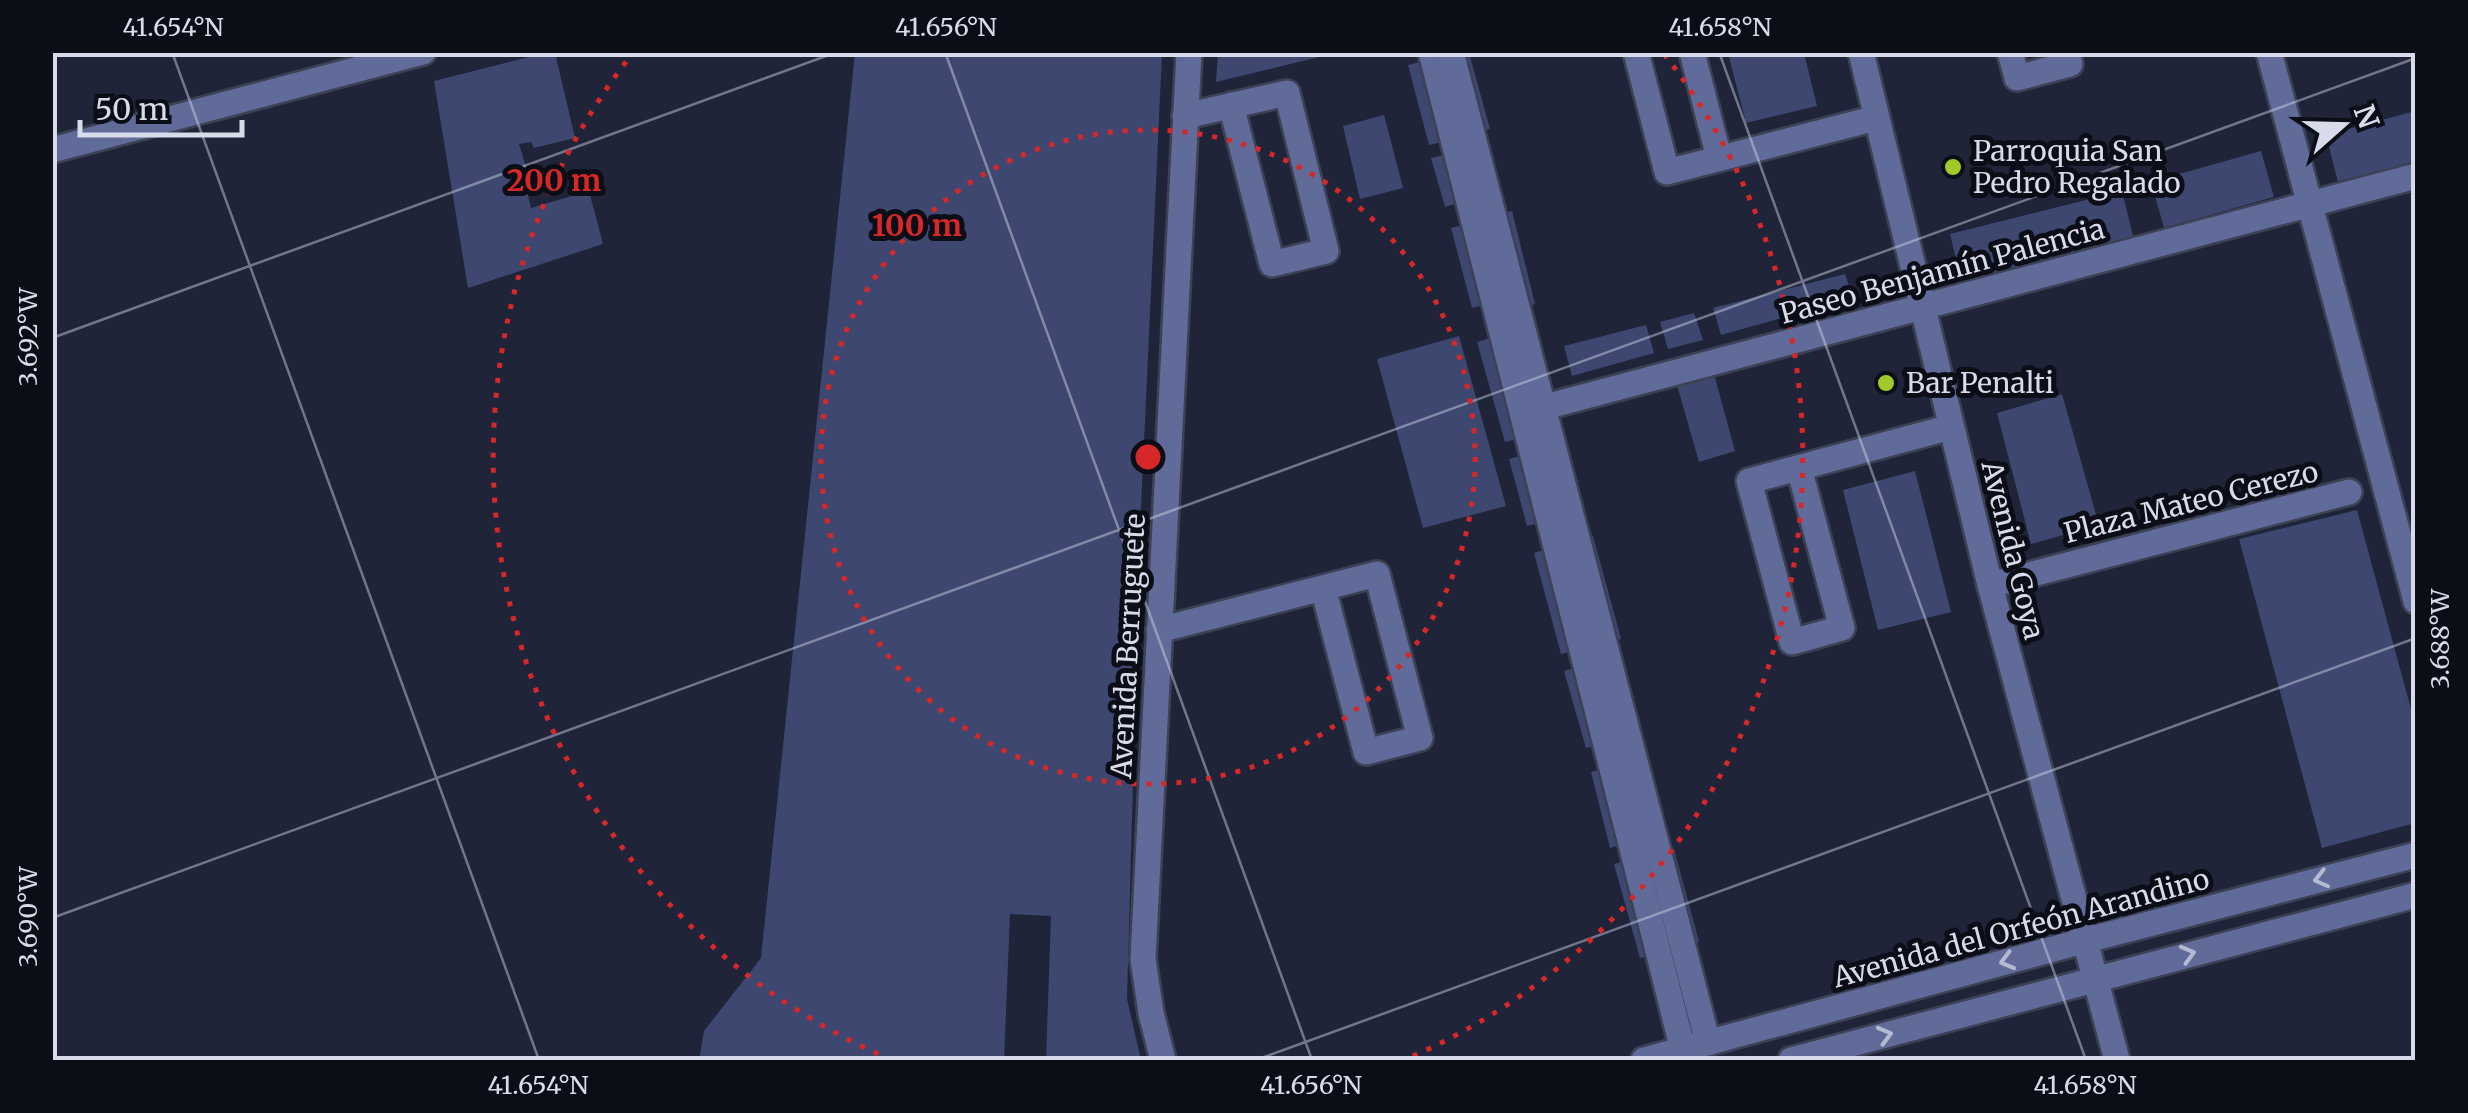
<svg xmlns="http://www.w3.org/2000/svg" width="2468" height="1113" viewBox="0 0 2468 1113" font-family="Merriweather,serif">
	<style>
		.green { fill: #3d4770 }
		.lines { fill: none; stroke-linecap: round; stroke-linejoin: round }
		.minor-casing { stroke: #3d4155; stroke-width: 30 }
		.minor { stroke: #606b99; stroke-width: 25 }
		.oneway { stroke: #b4bad2 }
		.ticks { fill: none; stroke: #d8dcea; stroke-width: 2.5; stroke-opacity: 0.45 }
		.ring { fill: none; stroke: #d62828; stroke-width: 5; stroke-dasharray: 5 10 }
		.poi-dot { fill: #a1c929; stroke: #0c0e17; stroke-width: 4 }
		.labels { text-anchor: middle; dominant-baseline: central; stroke-width: 10; stroke-linejoin: round; paint-order: stroke }
		.poi-label { font-size: 28px; fill: #d8dcea; stroke: #0c0e17; text-anchor: start }
		.street-label { font-size: 28px; fill: #d8dcea; stroke: #0c0e17 }
		.centre { fill: #d62828; stroke: #0c0e17; stroke-width: 5 }
		.ring-label { font-size: 30px; text-anchor: middle; font-weight: bold; fill: #d62828; stroke: #0c0e17; stroke-width: 10; stroke-linejoin: round; paint-order: stroke }
		.neatline { fill: none; stroke: #d8dcea; stroke-width: 4 }
		.ticks-label { font-size: 25px; text-anchor: middle; fill: #d8dcea }
	</style>
	<rect width="100%" height="100%" fill="#1f2439"/>
	<g class="green">
		<polygon points="548,52 555,53 575,138 534,148 531,142 519,144 526,167 534,166 538,179 525,184 531,208 589,191 603,244 468,288 434,81"/>
		<polygon points="855,53 1162,53 1140,529 1127,999 1141,1060 1046,1060 1051,916 1010,914 1004,1060 699,1060 704,1031 761,958"/>
		<polygon points="1218,53 1318,52 1319,57 1216,82"/>
		<polygon points="1457,53 1469,53 1490,129 1478,132"/>
		<polygon points="1728,53 1804,53 1817,106 1746,123"/>
		<polygon points="1420,62 1441,142 1429,145 1408,65"/>
		<polygon points="2415,111 2415,161 2338,182 2326,135"/>
		<polygon points="1384,115 1403,188 1360,199 1343,126"/>
		<polygon points="2261,151 2274,197 2164,228 2151,182"/>
		<polygon points="1444,155 1458,203 1445,207 1431,158"/>
		<polygon points="2122,191 2134,240 1962,283 1950,234"/>
		<polygon points="1512,211 1535,304 1523,308 1500,214"/>
		<polygon points="1463,225 1483,305 1472,308 1451,228"/>
		<polygon points="1845,274 1853,298 1721,335 1713,308"/>
		<polygon points="1694,313 1703,340 1668,349 1660,322"/>
		<polygon points="1646,325 1654,353 1572,376 1564,346"/>
		<polygon points="1459,336 1506,506 1423,528 1377,359"/>
		<polygon points="1490,338 1518,439 1505,442 1477,342"/>
		<polygon points="1714,374 1735,451 1699,462 1677,385"/>
		<polygon points="2062,394 2099,525 2031,544 1997,413"/>
		<polygon points="1520,456 1539,523 1527,526 1509,459"/>
		<polygon points="1915,471 1951,612 1878,630 1843,490"/>
		<polygon points="2357,510 2415,724 2415,823 2322,848 2239,539"/>
		<polygon points="1593,536 1621,639 1610,642 1582,539"/>
		<polygon points="1546,549 1573,651 1561,654 1534,553"/>
		<polygon points="1576,667 1598,745 1586,748 1564,671"/>
		<polygon points="1603,769 1623,844 1610,848 1591,772"/>
		<polygon points="1674,849 1699,942 1689,945 1664,852"/>
		<polygon points="1626,861 1652,955 1640,958 1614,864"/>
	</g>
	<g class="lines">
		<defs>
			<g id="minor">
				<polyline points="1431,52 1683,1050"/>
				<polyline points="1451,52 1708,1043"/>
				<polyline points="1636,52 1667,172 1876,118"/>
				<polyline points="1692,52 1719,158"/>
				<polyline points="1861,52 1990,585 2117,1060"/>
				<polyline points="2010,52 2017,78 2070,64 2067,52"/>
				<polyline points="2269,52 2416,601"/>
				<polyline points="1185,116 1287,93 1326,251 1272,264 1231,105"/>
				<polyline points="52,150 423,52"/>
				<polyline points="1541,408 2416,176"/>
				<polyline points="1799,468 1842,628 1792,642 1749,481 1951,427"/>
				<polyline points="1990,585 2349,492"/>
				<polyline points="1159,630 1377,574 1420,738 1366,752 1323,588"/>
				<polyline points="1163,1060 1151,1013 1143,959 1189,52"/>
				<polyline points="1644,1060 2083,941 2416,855"/>
				<polyline points="1791,1060 2416,895"/>
			</g>
		</defs>
		<use href="#minor" class="minor-casing"/>
		<use href="#minor" class="minor"/>
	</g>
	<defs><path id="oneway-chevron" d="M-2-3.5L2.5 0L-2 3.5" fill="none" stroke-width="1.6" stroke-linecap="round" stroke-linejoin="round" transform="scale(2.5)"/></defs>
	<g class="oneway">
		<use href="#oneway-chevron" transform="translate(2321 879) rotate(166)"/>
		<use href="#oneway-chevron" transform="translate(2188 954) rotate(-15)"/>
		<use href="#oneway-chevron" transform="translate(2007 961) rotate(165)"/>
		<use href="#oneway-chevron" transform="translate(1885 1035) rotate(-15)"/>
	</g>
	<path class="ticks" d="M 172,52 L 539,1060M 945,52 L 1312,1060M 1719,52 L 2086,1060M 52,338 L 837,52M 52,918 L 2416,58M 1256,1060 L 2416,638"/>
	<g class="ring">
		<circle cx="1148" cy="457" r="327"/>
		<path d="M892 1060A655 655 0 0 1 632 54M1664 54A655 655 0 0 1 1404 1060"/>
	</g>
	<g class="poi-dot">
		<circle cx="1953" cy="167" r="10"/>
		<circle cx="1886" cy="383" r="10"/>
	</g>
	<g class="labels">
		<g class="poi-label">
			<text x="1973" y="151">Parroquia San<tspan x="1973" dy="32">Pedro Regalado</tspan></text>
			<text x="1906" y="383">Bar Penalti</text>
		</g>
		<g class="street-label">
			<text transform="translate(1942 271) rotate(-15)">Paseo Benjamín Palencia</text>
			<text transform="translate(2191 502) rotate(-14)">Plaza Mateo Cerezo</text>
			<text transform="translate(2013 550) rotate(76)">Avenida Goya</text>
			<text transform="translate(1128 646) rotate(-87)">Avenida Berruguete</text>
			<text transform="translate(2021 928) rotate(-15)">Avenida del Orfeón Arandino</text>
		</g>
	</g>
	<circle cx="1148" cy="457" r="15" class="centre"/>
	<g class="ring-label">
		<text x="554" y="191">200 m</text>
		<text x="917" y="236">100 m</text>
	</g>
	<rect width="2468" height="1113" fill="none" stroke="#0c0e17" stroke-width="110"/>
	<g transform="translate(2343 125) rotate(70)" stroke="#0c0e17" stroke-width="8" paint-order="stroke">
	<path d="M0-8L18 38L0 25L-18 38Z" fill="#d8dcea"/>
	<text y="-15" font-size="28" font-weight="bold" text-anchor="middle" fill="#d8dcea">N</text>
	</g>
	<path d="M80 120v15h162v-15" fill="none" stroke="#d8dcea" stroke-width="5"/>
	<text x="95" y="120" font-size="30" fill="#d8dcea" stroke="#0c0e17" stroke-width="8" paint-order="stroke">50 m</text>
	<rect x="55" y="55" width="2358" height="1003" class="neatline"/>
	<g class="ticks-label">
		<text x="173" y="36">41.654°N</text>
		<text x="946" y="36">41.656°N</text>
		<text x="1720" y="36">41.658°N</text>
		<text transform="translate(28 337) rotate(-90)" y="9">3.692°W</text>
		<text transform="translate(2440 639) rotate(-90)" y="9">3.688°W</text>
		<text transform="translate(28 917) rotate(-90)" y="9">3.690°W</text>
		<text x="538" y="1094">41.654°N</text>
		<text x="1311" y="1094">41.656°N</text>
		<text x="2085" y="1094">41.658°N</text>
	</g>
</svg>
